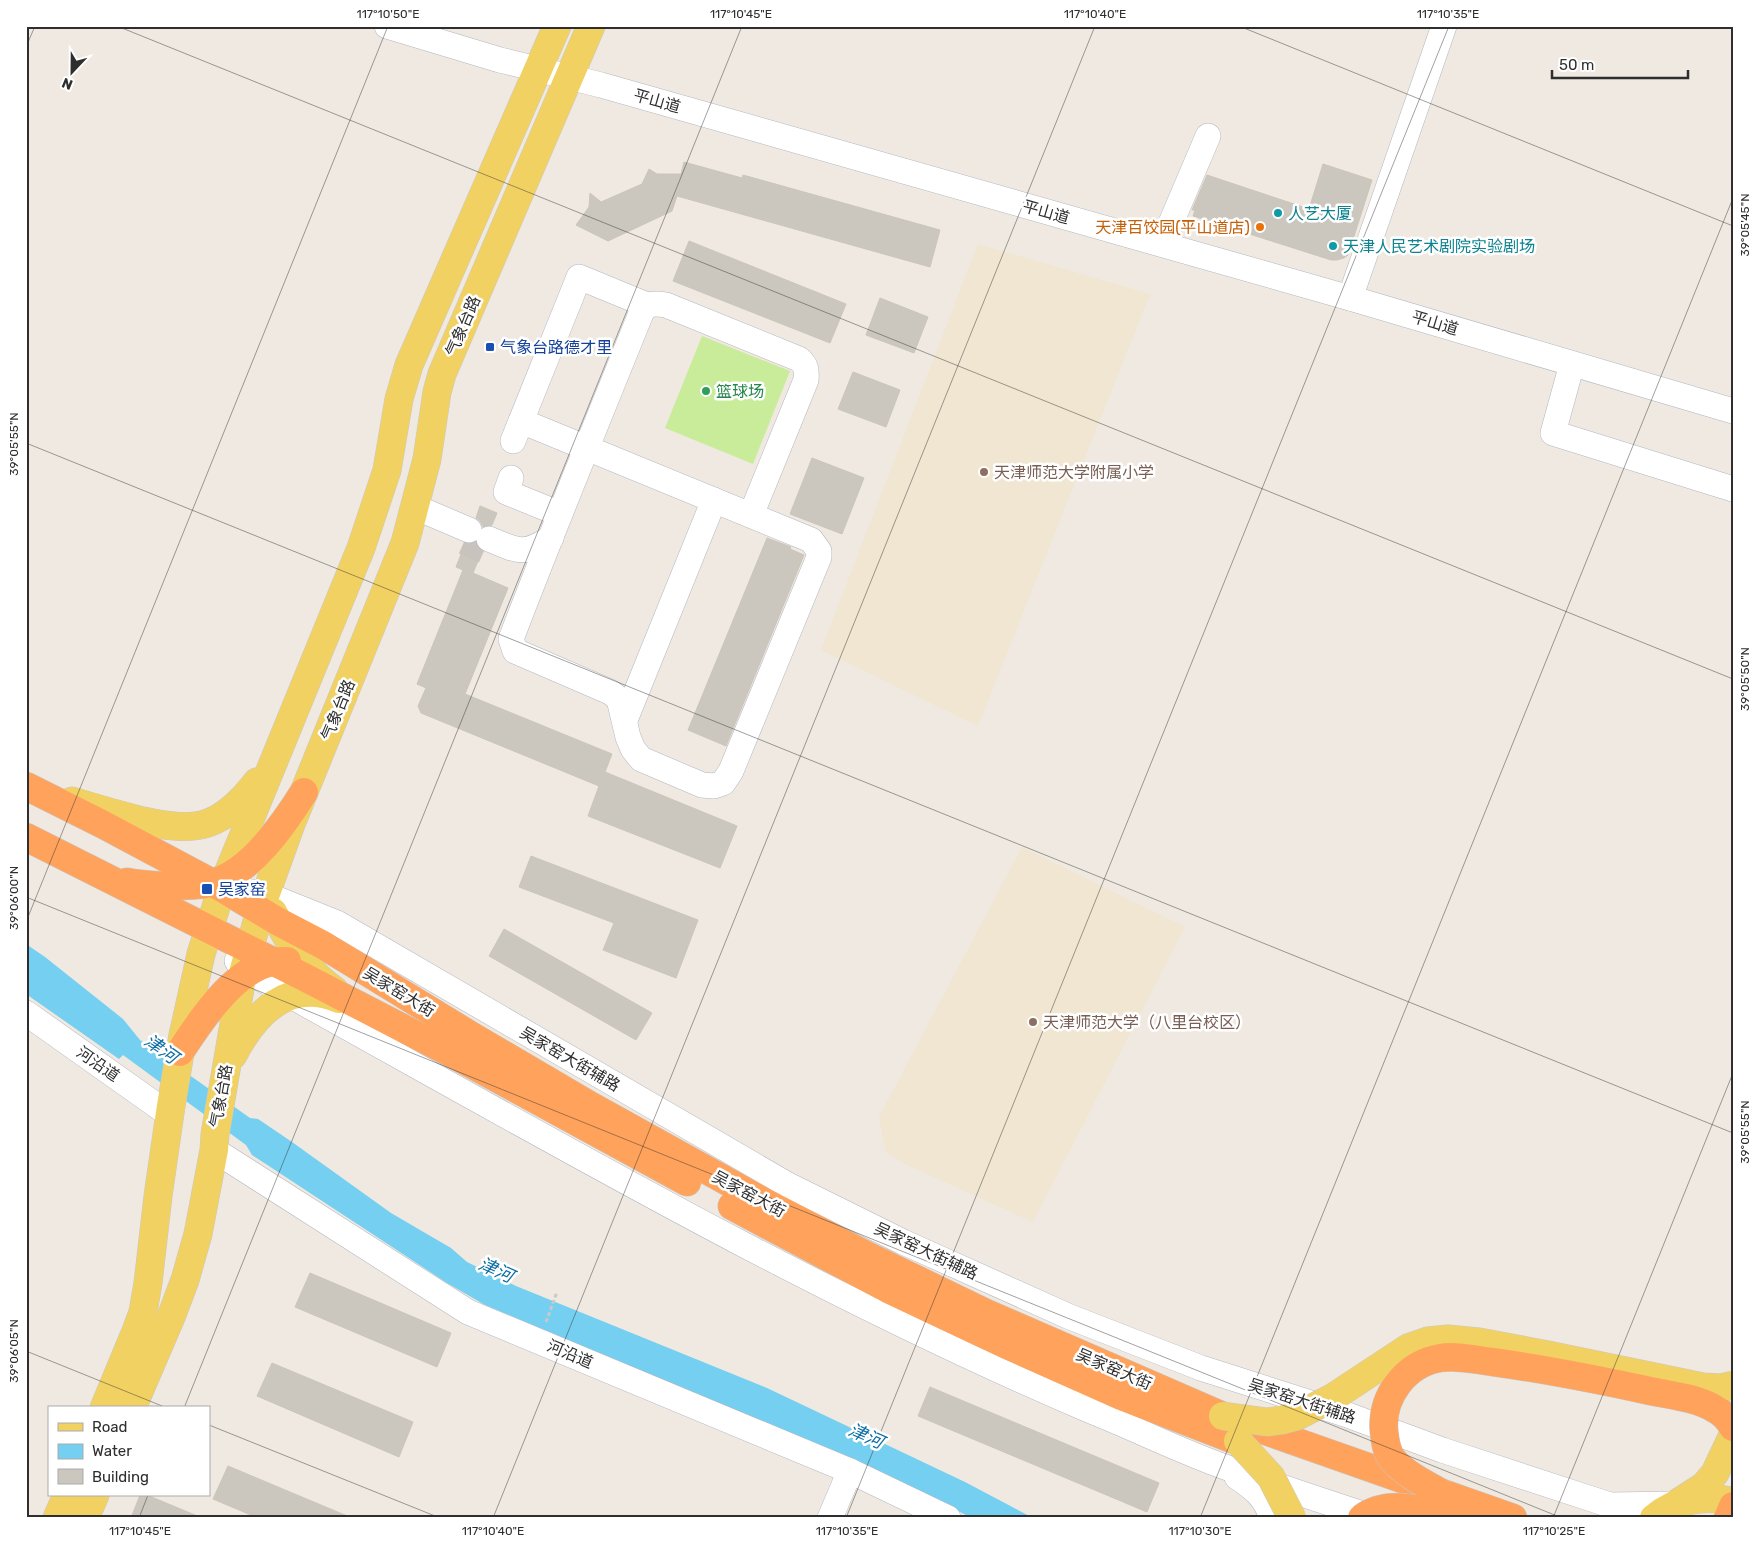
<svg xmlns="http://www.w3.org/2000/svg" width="1759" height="1544" viewBox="0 0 1759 1544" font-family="Rubik,'Noto Sans SC',sans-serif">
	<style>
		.education { fill: #f0e6d1 }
		.pitch { fill: #c9ec9a }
		.water { fill: #75cff0 }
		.building { fill: #cbc7bf; stroke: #cbc5ba }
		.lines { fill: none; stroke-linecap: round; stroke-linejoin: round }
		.minor-tunnel { stroke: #c8c4bd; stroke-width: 25; stroke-dasharray: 25 12; stroke-linecap: butt }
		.minor-casing { stroke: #b4b7c1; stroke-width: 26 }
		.major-casing { stroke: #c9c9c9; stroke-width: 29 }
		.highway-casing { stroke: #c9c9c9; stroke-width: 29 }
		.path { stroke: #c9c9c9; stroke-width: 3; stroke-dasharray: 4 2.5; stroke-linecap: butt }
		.minor { stroke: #fff; stroke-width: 25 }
		.major { stroke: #f2d163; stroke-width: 28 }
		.highway { stroke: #ffa35c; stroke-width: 28 }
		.major-bridge-casing { stroke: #c9c9c9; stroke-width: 29; stroke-linecap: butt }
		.highway-bridge-casing { stroke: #c9c9c9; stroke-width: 29; stroke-linecap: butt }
		.major-bridge { stroke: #f2d163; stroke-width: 28 }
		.highway-bridge { stroke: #ffa35c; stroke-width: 28 }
		.ticks { fill: none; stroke: #2e2e2e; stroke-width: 1; stroke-opacity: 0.45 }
		.culture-dot { fill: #0f9aa8; stroke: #fff; stroke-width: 2 }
		.food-dot { fill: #e8710a; stroke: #fff; stroke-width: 2 }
		.transit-dot { fill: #1a4fb4; stroke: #fff; stroke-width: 2 }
		.leisure-dot { fill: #2e9e5b; stroke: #fff; stroke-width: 2 }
		.education-dot { fill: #8d6e63; stroke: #fff; stroke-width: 2 }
		.labels { text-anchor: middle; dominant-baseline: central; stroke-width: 5; stroke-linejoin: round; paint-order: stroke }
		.street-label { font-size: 16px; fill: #2e2e2e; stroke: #fff }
		.culture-label { font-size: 16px; fill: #0d838f; stroke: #fff; text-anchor: start }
		.food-label { font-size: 16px; fill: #c56008; stroke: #fff; text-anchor: end }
		.transit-label { font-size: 16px; fill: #164399; stroke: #fff; text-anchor: start }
		.leisure-label { font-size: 16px; fill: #27864d; stroke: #fff; text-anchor: start }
		.education-label { font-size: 16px; fill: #785e54; stroke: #fff; text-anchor: start }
		.water-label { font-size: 18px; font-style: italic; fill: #0d6fa3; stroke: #fff }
		.neatline { fill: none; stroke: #2e2e2e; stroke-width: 2 }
		.ticks-label { font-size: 12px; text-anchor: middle; fill: #2e2e2e }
	</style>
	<rect width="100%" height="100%" fill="#efe9e1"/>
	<g class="education">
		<polygon points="978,244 1150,294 978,726 821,650"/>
		<polygon points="1022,847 1185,927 1033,1222 905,1164 885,1151 879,1117"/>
	</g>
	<polygon class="pitch" points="702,336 790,371 753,464 665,428"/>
	<polygon class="water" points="26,944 45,957 123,1019 140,1040 250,1118 258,1119 292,1142 391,1213 451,1248 467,1262 516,1286 767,1388 965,1482 1033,1518 972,1518 877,1471 485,1305 447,1283 252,1155 246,1145 123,1055 119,1059 26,994"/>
	<g class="building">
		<polygon points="684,162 742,178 743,175 940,230 930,267 677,196 672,211 608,241 576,225 589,207 590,193 601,202 642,184 649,169 657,174 681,174"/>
		<polygon points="1323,164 1372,180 1348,255 1344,258 1337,260 1331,260 1193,216 1195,210 1192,210 1207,175 1309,209"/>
		<polygon points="689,241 846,304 830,343 673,281"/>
		<polygon points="880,298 928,317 914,353 866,335"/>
		<polygon points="853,372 900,390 886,427 838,409"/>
		<polygon points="812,458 864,478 842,534 790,514"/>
		<polygon points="480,506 497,513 492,525 483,527 480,521 476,518"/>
		<polygon points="767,538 791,547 790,549 804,555 726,746 688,730"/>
		<polygon points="475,542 477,547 482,551 473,573 508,588 465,694 612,754 605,772 737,826 720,868 588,816 599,786 421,713 418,706 426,688 417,684 463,570 456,567 465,544"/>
		<polygon points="531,856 698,920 676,978 603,950 614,923 519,887"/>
		<polygon points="504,929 652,1013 636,1040 489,956"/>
		<polygon points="310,1273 451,1333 437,1367 295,1307"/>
		<polygon points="272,1363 413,1422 399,1457 257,1396"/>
		<polygon points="930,1387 1159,1483 1147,1512 918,1416"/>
		<polygon points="228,1466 352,1518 258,1518 213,1499"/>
		<polygon points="140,1495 147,1495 202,1518 131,1518"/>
	</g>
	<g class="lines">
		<polyline class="minor-tunnel" points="464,542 484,551"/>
		<defs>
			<g id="minor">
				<polyline points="387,26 500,60 601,85 1350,298 1733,411"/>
				<polyline points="1162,244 1208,136"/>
				<polyline points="1350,298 1444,26"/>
				<polyline points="1572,364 1553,433 1733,489"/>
				<path d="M 521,421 L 811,540 L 819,551 L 819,557 L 731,771 L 723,783 L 714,786 L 702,785 L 641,759 L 633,749 L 628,737 L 619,699 L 610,692 L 515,651 L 511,639 C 553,529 598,420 642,311 C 649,303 655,303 666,305 L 799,359 C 806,365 807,370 806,380 L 751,515"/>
				<polyline points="513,441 579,277 647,305"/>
				<polyline points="511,478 506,492 560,514"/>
				<polyline points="415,507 469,530"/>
				<path d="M 489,539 C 518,551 523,556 551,538"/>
				<polyline points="625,720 714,500"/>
				<polyline points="246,891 265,894 337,923 788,1185 903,1242 1070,1317 1201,1368 1345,1414 1442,1450 1610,1505 1676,1504"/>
				<path d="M 237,961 L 244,969 L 291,996 C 554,1142 814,1293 1091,1411 C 1136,1429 1180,1451 1225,1467 C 1274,1485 1324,1501 1374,1518"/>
				<polyline points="26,1013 170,1115"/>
				<polyline points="214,1150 468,1312 850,1471 948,1518"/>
				<path d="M 1237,1477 C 1255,1489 1265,1497 1272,1518"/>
				<polyline points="830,1518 850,1471"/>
			</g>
			<g id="major">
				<path d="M 72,801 C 95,808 119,815 143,821 C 198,833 221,828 257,782"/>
				<path d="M 273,912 C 287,940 308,972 334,990"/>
				<path d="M 233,1055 C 255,1013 288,978 339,999"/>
				<polyline points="104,1408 136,1331 143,1312 148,1283 158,1196 171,1106 183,1035 201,954 222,888 361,548 387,470 399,399 409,365 557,26"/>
				<polyline points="132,1408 171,1317 185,1280 198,1234 214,1150 215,1134 242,977 260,910 291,824 405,543 427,459 437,392 442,374 591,26"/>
				<polyline points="1676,1504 1704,1486 1715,1473 1733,1435"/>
				<polyline points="57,1518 67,1495"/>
				<polyline points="85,1518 95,1495"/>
				<path d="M 1654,1518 C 1674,1500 1707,1494 1733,1502"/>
			</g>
			<g id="highway">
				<polyline points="26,786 102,824 222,888 277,921 323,945 470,1035 591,1106 768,1204 864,1254 986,1313 1223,1416 1513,1518"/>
				<polyline points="26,837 304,977 447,1051 687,1182"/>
				<path d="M 127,882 C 141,885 155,885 169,886 C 182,886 197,886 211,883 C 250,874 284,824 304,792"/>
				<path d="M 180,1052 C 200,1021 234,970 272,962 C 276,961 282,961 287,961"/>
				<polyline points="732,1206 888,1289 1009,1346 1121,1396 1232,1439"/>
				<polyline points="1728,1518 1733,1506"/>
			</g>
		</defs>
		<use href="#minor" class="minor-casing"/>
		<use href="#major" class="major-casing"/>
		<use href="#highway" class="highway-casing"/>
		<polyline class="path" points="546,1322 557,1292"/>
		<use href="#minor" class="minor"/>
		<use href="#major" class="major"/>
		<use href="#highway" class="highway"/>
		<defs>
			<g id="major-bridge">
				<polyline points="1223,1416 1267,1422 1282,1420 1297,1416 1332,1398 1408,1348 1428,1341 1448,1339 1479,1342 1548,1355 1703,1387 1721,1388 1733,1385"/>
				<polyline points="1238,1441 1271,1477 1292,1518"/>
			</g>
			<g id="highway-bridge">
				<path d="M 1443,1494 C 1426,1484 1406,1475 1393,1460 C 1386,1452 1385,1441 1384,1431 C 1381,1397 1405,1364 1440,1358 C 1457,1355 1476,1360 1493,1362 C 1544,1369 1595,1379 1646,1390 C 1668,1395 1695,1397 1715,1409 C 1723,1413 1729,1420 1733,1427"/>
				<path d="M 1362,1518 C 1388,1499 1419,1510 1449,1516"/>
			</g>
		</defs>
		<use href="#major-bridge" class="major-bridge-casing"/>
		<use href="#highway-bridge" class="highway-bridge-casing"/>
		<use href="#major-bridge" class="major-bridge"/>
		<use href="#highway-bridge" class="highway-bridge"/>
	</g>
	<path class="ticks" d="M 117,26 L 1733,679M 1239,26 L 1733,226M 26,47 L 35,26M 26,443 L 1733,1133M 26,897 L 1562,1518M 26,922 L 388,26M 26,1351 L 167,1408M 184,1408 L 742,26M 209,1425 L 440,1518M 139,1518 L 148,1495M 493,1518 L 1095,26M 846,1518 L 1449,26M 1200,1518 L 1733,198M 1553,1518 L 1733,1073"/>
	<g class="culture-dot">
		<circle cx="1278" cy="213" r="5"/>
		<circle cx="1333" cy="246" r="5"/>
	</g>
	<circle class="food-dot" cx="1260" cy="227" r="5"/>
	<g class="transit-dot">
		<rect x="485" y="342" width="10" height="10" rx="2.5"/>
		<rect x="201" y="883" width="12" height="12" rx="2.5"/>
	</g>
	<circle class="leisure-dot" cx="706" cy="391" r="5"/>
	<g class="education-dot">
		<circle cx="984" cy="472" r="5"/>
		<circle cx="1033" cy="1022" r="5"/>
	</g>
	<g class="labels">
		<g class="street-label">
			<text transform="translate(657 101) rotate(16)">平山道</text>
			<text transform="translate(1046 212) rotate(16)">平山道</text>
			<text transform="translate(1435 323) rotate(17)">平山道</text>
			<text transform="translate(463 326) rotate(-67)">气象台路</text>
			<text transform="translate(338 710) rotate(-68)">气象台路</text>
			<text transform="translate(399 992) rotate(31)">吴家窑大街</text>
			<text transform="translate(570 1059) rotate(30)">吴家窑大街辅路</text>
			<text transform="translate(98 1064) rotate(35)">河沿道</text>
			<text transform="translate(221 1096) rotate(-80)">气象台路</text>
			<text transform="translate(749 1194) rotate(28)">吴家窑大街</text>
			<text transform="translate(926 1251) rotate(25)">吴家窑大街辅路</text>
			<text transform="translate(570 1354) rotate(23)">河沿道</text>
			<text transform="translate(1114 1369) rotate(23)">吴家窑大街</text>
			<text transform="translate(1302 1401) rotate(18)">吴家窑大街辅路</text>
		</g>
		<g class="culture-label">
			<text x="1288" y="213">人艺大厦</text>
			<text x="1343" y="246">天津人民艺术剧院实验剧场</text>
		</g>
		<g class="food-label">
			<text x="1250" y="227">天津百饺园(平山道店)</text>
		</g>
		<g class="transit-label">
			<text x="500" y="347">气象台路德才里</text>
			<text x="218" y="889">吴家窑</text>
		</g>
		<g class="leisure-label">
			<text x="716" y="391">篮球场</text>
		</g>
		<g class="education-label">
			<text x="994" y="472">天津师范大学附属小学</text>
			<text x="1043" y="1022">天津师范大学（八里台校区）</text>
		</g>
		<g class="water-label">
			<text transform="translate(161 1049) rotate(35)">津河</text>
			<text transform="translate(496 1270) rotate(24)">津河</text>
			<text transform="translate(866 1436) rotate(24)">津河</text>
		</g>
	</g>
	<rect width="1759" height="1544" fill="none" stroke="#ffffff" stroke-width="55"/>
	<rect x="48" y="1406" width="162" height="90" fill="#ffffff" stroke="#ababab"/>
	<rect x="58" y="1423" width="25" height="8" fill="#f2d163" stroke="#ababab"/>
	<text x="92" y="1432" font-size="15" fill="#2e2e2e">Road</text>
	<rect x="58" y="1444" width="25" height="15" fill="#75cff0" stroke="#ababab"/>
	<text x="92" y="1456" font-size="15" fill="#2e2e2e">Water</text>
	<rect x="58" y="1469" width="25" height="15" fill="#cbc7bf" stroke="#ababab"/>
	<text x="92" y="1482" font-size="15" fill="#2e2e2e">Building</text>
	<g transform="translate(72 72) rotate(202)" stroke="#ffffff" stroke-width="4" paint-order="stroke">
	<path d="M0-4L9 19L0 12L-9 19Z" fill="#2e2e2e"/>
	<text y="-8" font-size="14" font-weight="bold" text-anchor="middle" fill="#2e2e2e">N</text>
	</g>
	<path d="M1552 70v8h136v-8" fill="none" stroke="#2e2e2e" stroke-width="2.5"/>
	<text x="1559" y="70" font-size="15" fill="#2e2e2e" stroke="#ffffff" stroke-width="4" paint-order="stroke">50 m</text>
	<rect x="28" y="28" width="1704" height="1488" class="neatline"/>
	<g class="ticks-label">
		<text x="388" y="18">117°10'50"E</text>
		<text x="741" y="18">117°10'45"E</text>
		<text x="1095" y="18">117°10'40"E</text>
		<text x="1448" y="18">117°10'35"E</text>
		<text transform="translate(1745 225) rotate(-90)" y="4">39°05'45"N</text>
		<text transform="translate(14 444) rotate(-90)" y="4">39°05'55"N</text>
		<text transform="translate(1745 679) rotate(-90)" y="4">39°05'50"N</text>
		<text transform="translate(14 898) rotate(-90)" y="4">39°06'00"N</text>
		<text transform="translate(1745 1132) rotate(-90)" y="4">39°05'55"N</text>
		<text transform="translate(14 1351) rotate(-90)" y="4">39°06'05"N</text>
		<text x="140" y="1535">117°10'45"E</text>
		<text x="493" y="1535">117°10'40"E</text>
		<text x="847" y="1535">117°10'35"E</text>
		<text x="1200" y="1535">117°10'30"E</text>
		<text x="1554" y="1535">117°10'25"E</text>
	</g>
</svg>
